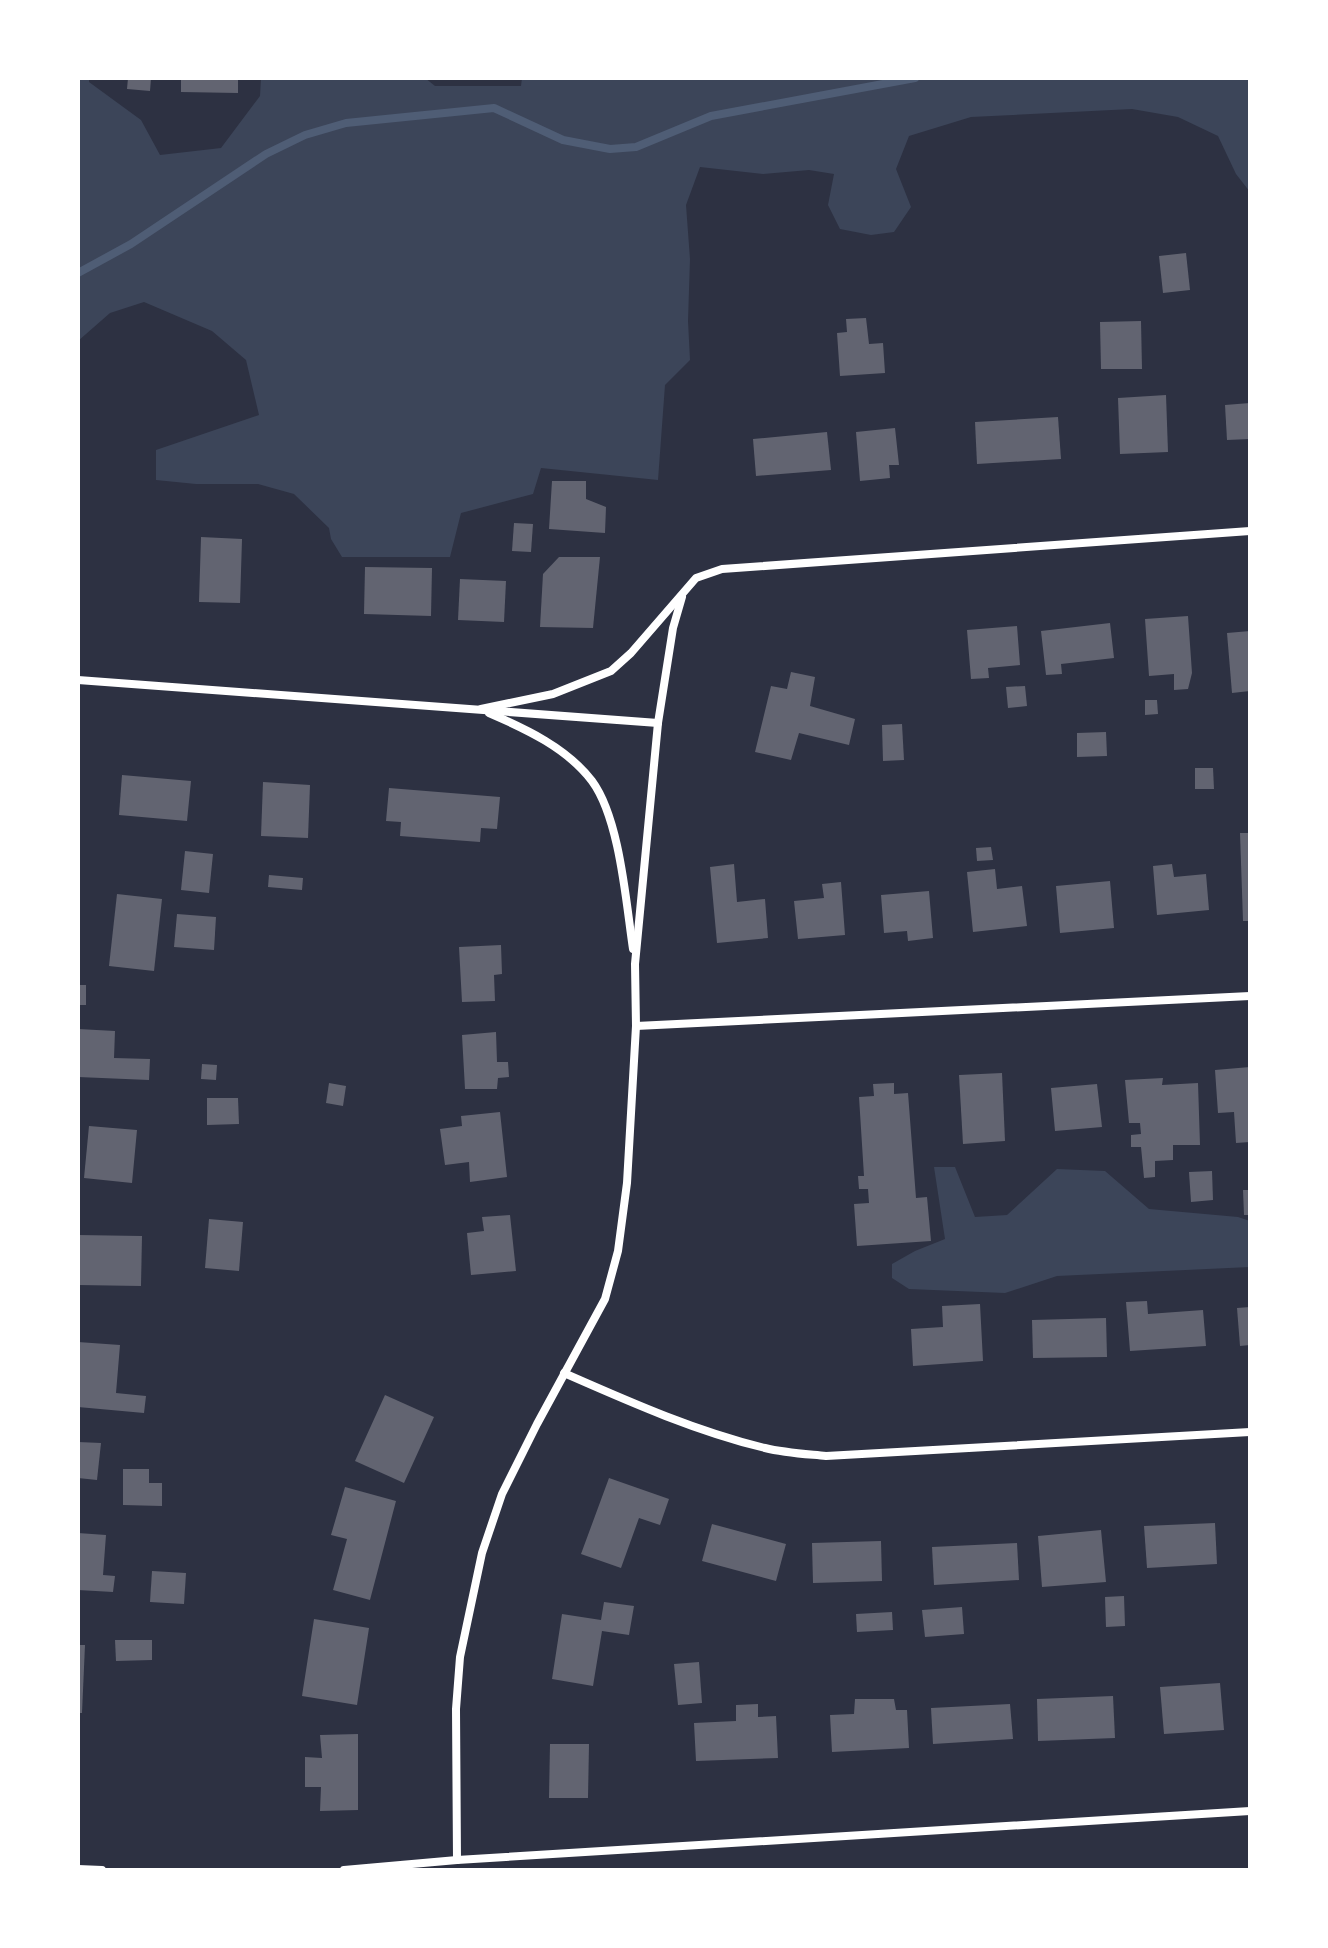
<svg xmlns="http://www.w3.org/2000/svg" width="1328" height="1948" viewBox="0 0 1328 1948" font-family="'Varela Round',sans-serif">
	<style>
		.green { fill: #3c4559 }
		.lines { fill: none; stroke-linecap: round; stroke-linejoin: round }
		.stream { stroke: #4f5d75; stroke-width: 8 }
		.building { fill: #626471 }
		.minor { stroke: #fff; stroke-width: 8 }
	</style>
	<rect width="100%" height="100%" fill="#2d3142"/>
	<g class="green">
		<polygon points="78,78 89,78 89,82 141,120 160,155 221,148 260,96 261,78 425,78 435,86 521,86 522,78 1250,78 1250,192 1236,174 1218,136 1178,117 1132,109 971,117 909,136 896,169 911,207 894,232 871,235 840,229 828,205 834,174 809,170 763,174 700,167 686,205 690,259 688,321 690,360 665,385 658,480 541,468 533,494 461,513 450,557 342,557 331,539 329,528 294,494 258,484 196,484 156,480 156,450 259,415 246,360 212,331 144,302 110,313 78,341"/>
		<polygon points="934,1167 955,1167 975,1217 1007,1215 1057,1169 1105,1171 1149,1209 1238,1217 1250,1221 1250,1267 1057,1276 1005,1293 909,1289 892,1278 892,1264 915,1251 945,1239"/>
	</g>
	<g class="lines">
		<polyline class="stream" points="78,273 131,244 266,154 305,135 346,123 494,108 563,140 610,149 636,147 711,116 915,78"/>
	</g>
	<g class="building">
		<polygon points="128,78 151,78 150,91 127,89"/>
		<polygon points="181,78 238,78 238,93 181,92"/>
		<polygon points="1186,253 1190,290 1163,293 1159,256"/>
		<polygon points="866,318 869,344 883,343 885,373 840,376 837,333 847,332 846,319"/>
		<polygon points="1141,321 1142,369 1101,369 1100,322"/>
		<polygon points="1166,395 1168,452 1120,454 1118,398"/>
		<polygon points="1250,403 1250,439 1227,440 1225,405"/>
		<polygon points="1058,417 1061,459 977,464 975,422"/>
		<polygon points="895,428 899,465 889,465 890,478 860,481 856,432"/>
		<polygon points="827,432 831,470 756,476 753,439"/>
		<polygon points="552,481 586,481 586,499 606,507 605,533 549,529"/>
		<polygon points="514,523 533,524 531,552 512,551"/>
		<polygon points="201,537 242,539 240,603 199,602"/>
		<polygon points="559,557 600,557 593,628 540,627 543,574"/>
		<polygon points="365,567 432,568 431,616 364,614"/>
		<polygon points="460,579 506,581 504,622 458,620"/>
		<polygon points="1188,616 1192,673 1188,689 1174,690 1174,674 1149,676 1145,619"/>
		<polygon points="1110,623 1114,658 1061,664 1062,674 1046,675 1041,631"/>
		<polygon points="1017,626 1020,665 988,668 989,678 971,679 967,630"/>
		<polygon points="1250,631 1250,691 1232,693 1227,633"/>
		<polygon points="791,672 815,677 810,706 855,719 849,745 799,733 791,760 755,752 771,686 787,689"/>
		<polygon points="1025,686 1027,706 1008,708 1006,687"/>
		<polygon points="1145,700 1157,700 1158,714 1145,715"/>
		<polygon points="902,724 904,760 883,761 882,725"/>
		<polygon points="1106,732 1107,756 1077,757 1077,733"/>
		<polygon points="1195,768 1213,768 1214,789 1195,789"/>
		<polygon points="122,775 191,781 187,821 119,815"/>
		<polygon points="263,782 310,785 308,838 261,836"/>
		<polygon points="389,788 500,797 497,829 481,828 480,842 400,836 401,822 386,821"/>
		<polygon points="1240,833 1250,833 1250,921 1243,921"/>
		<polygon points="991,847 993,860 977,861 976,848"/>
		<polygon points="185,851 213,854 209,893 181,890"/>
		<polygon points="734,864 737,902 765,899 768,938 717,943 710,867"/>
		<polygon points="1172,864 1174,877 1206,874 1209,910 1157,915 1153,866"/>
		<polygon points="995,869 997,889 1022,886 1027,926 973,932 967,872"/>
		<polygon points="269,875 303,878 302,890 268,887"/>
		<polygon points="1110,881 1114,928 1060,933 1056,886"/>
		<polygon points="841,882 845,935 798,939 794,901 824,898 822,884"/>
		<polygon points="929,891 933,938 908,941 907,931 884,933 881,895"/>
		<polygon points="117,894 162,899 154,971 109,966"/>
		<polygon points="177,914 216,917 214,950 174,947"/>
		<polygon points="501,945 502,974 494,975 495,1001 462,1002 459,947"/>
		<rect x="78" y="985" width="8" height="20"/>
		<polygon points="78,1029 115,1031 114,1058 150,1059 149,1080 78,1077"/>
		<polygon points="496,1032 497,1062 508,1062 509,1077 498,1078 497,1089 465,1089 462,1035"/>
		<polygon points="202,1064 217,1065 216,1080 201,1079"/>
		<polygon points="1250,1067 1250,1142 1236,1143 1234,1112 1218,1113 1215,1070"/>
		<polygon points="1002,1073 1005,1141 963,1144 959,1075"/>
		<polygon points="1163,1078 1162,1085 1198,1083 1200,1145 1173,1145 1173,1160 1155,1161 1155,1177 1144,1178 1141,1147 1131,1147 1131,1135 1141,1134 1140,1123 1129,1123 1125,1080"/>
		<polygon points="329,1083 346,1086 343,1106 326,1103"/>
		<polygon points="894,1083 894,1094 908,1093 916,1198 927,1197 931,1241 857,1246 854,1204 869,1203 868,1189 859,1189 858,1176 864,1176 859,1097 874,1096 873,1084"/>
		<polygon points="1097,1084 1102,1127 1055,1131 1051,1088"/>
		<polygon points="207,1098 238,1098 239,1124 207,1125"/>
		<polygon points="500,1112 507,1177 470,1182 469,1162 445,1165 440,1129 462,1126 461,1116"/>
		<polygon points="89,1126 137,1130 132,1183 84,1178"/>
		<polygon points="1212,1171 1213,1200 1191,1202 1189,1172"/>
		<polygon points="1243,1190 1250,1190 1250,1215 1244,1215"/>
		<polygon points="510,1215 516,1271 471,1275 467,1233 484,1231 482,1217"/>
		<polygon points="209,1219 243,1222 239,1271 205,1268"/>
		<polygon points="78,1235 142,1236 141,1286 78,1285"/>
		<polygon points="1147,1301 1148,1314 1203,1310 1206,1346 1130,1351 1126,1302"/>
		<polygon points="980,1304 983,1361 913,1366 911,1329 943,1327 942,1306"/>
		<polygon points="1250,1307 1250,1345 1240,1346 1237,1308"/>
		<polygon points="1106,1318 1107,1357 1033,1358 1032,1320"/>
		<polygon points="78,1342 120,1345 116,1393 146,1396 144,1413 78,1407"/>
		<polygon points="385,1395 434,1417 404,1483 355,1461"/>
		<polygon points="78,1442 101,1443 97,1480 78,1478"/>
		<polygon points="123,1469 149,1469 149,1483 162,1483 162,1506 123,1505"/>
		<polygon points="609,1478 669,1499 660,1525 639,1518 621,1568 581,1554"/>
		<polygon points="345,1487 396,1501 370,1600 333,1590 347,1539 331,1535"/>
		<polygon points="1215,1523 1217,1564 1147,1568 1144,1526"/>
		<polygon points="712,1524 786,1544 776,1581 702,1561"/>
		<polygon points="1101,1530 1106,1582 1042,1587 1038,1536"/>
		<polygon points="78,1533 106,1535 103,1575 115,1576 113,1592 78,1590"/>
		<polygon points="881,1541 882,1581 813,1583 812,1543"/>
		<polygon points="1017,1543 1019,1580 934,1585 932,1547"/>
		<polygon points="152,1571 186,1573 184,1604 150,1602"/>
		<polygon points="1124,1596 1125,1626 1106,1627 1105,1597"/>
		<polygon points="604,1602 634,1606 629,1635 602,1631 593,1686 552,1679 562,1614 601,1620"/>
		<polygon points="962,1607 964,1634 925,1637 922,1610"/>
		<polygon points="892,1612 893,1630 857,1632 856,1614"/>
		<polygon points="314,1619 369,1628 357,1705 302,1696"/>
		<polygon points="115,1640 152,1640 152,1660 116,1661"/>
		<polygon points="78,1645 85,1645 82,1713 78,1713"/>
		<polygon points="699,1662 702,1703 678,1705 674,1664"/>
		<polygon points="1220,1683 1224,1730 1164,1734 1160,1687"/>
		<polygon points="1113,1696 1115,1738 1038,1741 1037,1699"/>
		<polygon points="855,1699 894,1699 896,1710 907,1710 909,1748 832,1752 830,1715 854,1714"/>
		<polygon points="758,1704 758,1717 776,1716 778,1758 696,1761 694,1723 736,1721 736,1705"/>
		<polygon points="1010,1704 1013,1739 933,1744 931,1708"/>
		<polygon points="358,1734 358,1810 320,1811 321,1787 305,1787 305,1757 322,1758 320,1735"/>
		<polygon points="550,1744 589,1744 588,1798 549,1798"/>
	</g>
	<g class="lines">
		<g class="minor">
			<polyline points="78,680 658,723"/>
			<polyline points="481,709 553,694 611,671 631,653 696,578 722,569 1250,531"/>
			<path d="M 489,713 C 526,729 567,748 592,781 C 620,819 626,903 633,949"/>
			<polyline points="636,1026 1250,996"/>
			<path d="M 564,1373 C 630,1402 695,1431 765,1448 C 785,1453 806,1454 826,1456 L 1250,1432"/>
			<polyline points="457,1860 456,1709 460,1657 482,1553 502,1494 537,1424 605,1299 618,1251 627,1183 636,1026 635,964 658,723 673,628 682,597"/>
			<polyline points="78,1869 102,1870"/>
			<polyline points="344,1870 457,1860 1250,1811"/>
		</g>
	</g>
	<rect width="1328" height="1948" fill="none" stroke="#ffffff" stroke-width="160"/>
</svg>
